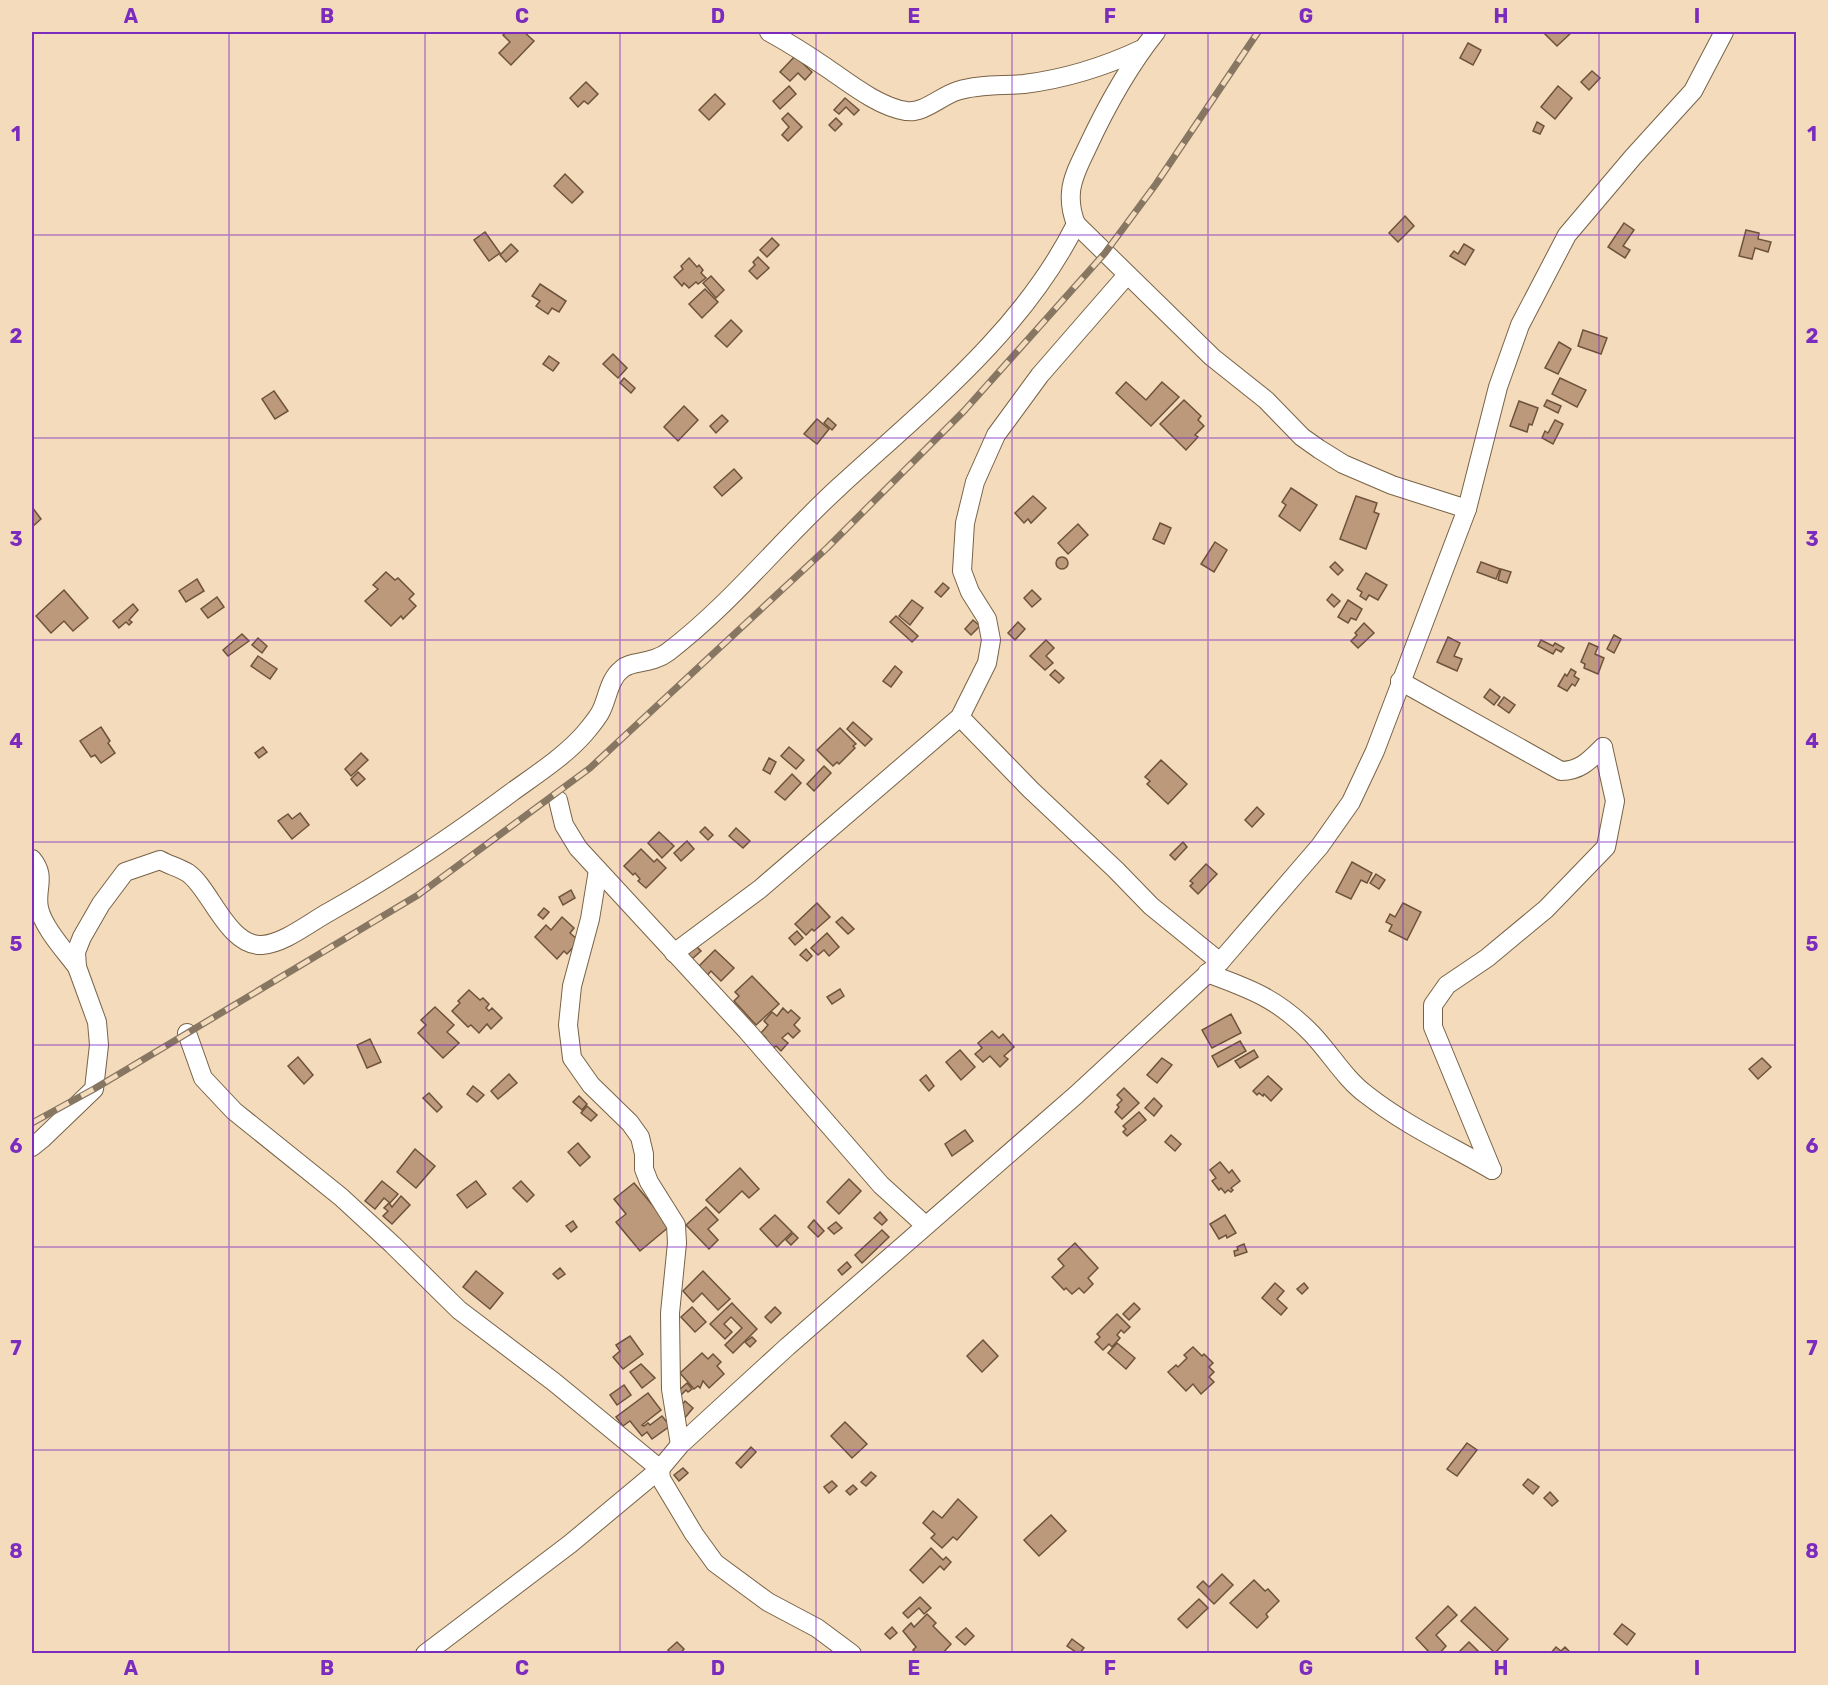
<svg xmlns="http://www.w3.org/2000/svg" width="1828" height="1685" viewBox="0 0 1828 1685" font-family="Rubik,sans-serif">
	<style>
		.building { fill: #bd997c; stroke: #6e533c; stroke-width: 1.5 }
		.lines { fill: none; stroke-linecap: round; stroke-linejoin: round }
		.street-casing { stroke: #786347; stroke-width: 20 }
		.street { stroke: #fff; stroke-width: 18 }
		.rail-casing { stroke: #867662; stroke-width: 7 }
		.rail { stroke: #f4dbbc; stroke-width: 4.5; stroke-dasharray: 14; stroke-linecap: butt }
		.grid { fill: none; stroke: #7b2cbf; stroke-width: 1.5; stroke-opacity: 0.55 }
		.neatline { fill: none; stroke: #7b2cbf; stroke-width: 2 }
		.grid-label { font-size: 20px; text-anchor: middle; font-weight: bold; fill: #7b2cbf }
	</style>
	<rect width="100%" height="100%" fill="#f4dbbc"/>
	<g class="building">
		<polygon points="507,32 524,32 534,41 511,65 499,53 510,42 503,35"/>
		<polygon points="1548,32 1572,32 1557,46 1545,34"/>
		<polygon points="1468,43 1481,50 1473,65 1460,58"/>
		<polygon points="795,56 812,72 805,80 798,73 790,81 780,72"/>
		<polygon points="1592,71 1600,78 1589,90 1581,82"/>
		<polygon points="586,82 598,94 588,104 584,101 578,107 570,98"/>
		<polygon points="789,86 796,94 780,109 773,101"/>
		<polygon points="1558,86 1572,98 1555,119 1541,107"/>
		<polygon points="715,94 725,104 709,120 699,110"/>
		<polygon points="845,98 859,110 854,115 846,107 839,114 834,110"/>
		<polygon points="788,113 802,127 788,141 782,135 789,127 782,119"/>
		<polygon points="836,118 842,124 835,131 829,125"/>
		<polygon points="1537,122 1544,126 1540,134 1533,131"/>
		<polygon points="565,174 583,192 572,203 554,186"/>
		<polygon points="1405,216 1414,226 1398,242 1389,233"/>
		<polygon points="1624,223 1634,230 1623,246 1630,250 1625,258 1608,247"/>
		<polygon points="1746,230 1759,233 1758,239 1771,242 1768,252 1755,248 1752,259 1739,256"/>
		<polygon points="485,232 500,253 489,261 474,240"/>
		<polygon points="772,238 779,245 767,257 760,250"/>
		<polygon points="511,244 518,251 506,262 500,255"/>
		<polygon points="1464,244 1474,250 1465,265 1450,256 1454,251 1458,254"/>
		<polygon points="758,257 769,268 757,279 749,271 755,265 753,262"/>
		<polygon points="689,258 697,267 699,265 703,270 701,273 706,278 698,284 696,282 689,288 684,283 682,286 674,277 683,269 681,266"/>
		<polygon points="711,276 724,290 716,298 703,283"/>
		<polygon points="540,284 566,301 559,312 552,308 548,314 536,306 540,301 532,296"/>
		<polygon points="705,289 718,302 702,318 689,304"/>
		<polygon points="731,320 742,331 727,347 715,336"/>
		<polygon points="1583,330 1607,338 1601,354 1578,346"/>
		<polygon points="1559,342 1571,349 1558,374 1545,368"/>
		<polygon points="613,354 627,368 618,378 603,364"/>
		<polygon points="549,356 559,363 553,371 543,364"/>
		<polygon points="624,378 635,388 631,393 620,383"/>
		<polygon points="1560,378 1586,390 1577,407 1552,394"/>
		<polygon points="1126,382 1146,400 1162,382 1179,397 1151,426 1116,393"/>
		<polygon points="274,391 288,411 275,419 262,399"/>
		<polygon points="1184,400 1201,416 1198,420 1204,426 1195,435 1198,437 1186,450 1160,424"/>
		<polygon points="1547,400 1561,406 1558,413 1544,406"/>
		<polygon points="1519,401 1538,408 1532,425 1529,424 1527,432 1510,426"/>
		<polygon points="684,406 698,420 678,441 664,427"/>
		<polygon points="722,415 728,421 716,433 710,426"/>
		<polygon points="828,418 836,425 832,430 824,423"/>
		<polygon points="817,419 829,429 817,444 804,434"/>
		<polygon points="1555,420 1563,424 1553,444 1542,438 1545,431 1548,433"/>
		<polygon points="734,469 742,478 722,496 714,487"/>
		<polygon points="1291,488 1317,505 1300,531 1279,516 1286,505 1282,502"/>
		<polygon points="1033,496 1046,508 1031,523 1028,519 1024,523 1015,513"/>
		<polygon points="1356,496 1377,503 1374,512 1379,514 1366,549 1340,539"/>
		<polygon points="32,507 41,519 32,527"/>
		<polygon points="1160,523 1171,528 1164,544 1153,539"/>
		<polygon points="1078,524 1088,535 1068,554 1058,543"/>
		<polygon points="1215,542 1227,550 1214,572 1201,564"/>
		<circle cx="1062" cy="563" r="6"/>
		<polygon points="1335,562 1343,570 1338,575 1330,567"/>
		<polygon points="1481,562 1500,569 1496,579 1477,572"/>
		<polygon points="1501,569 1511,572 1507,583 1498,580"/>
		<polygon points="386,572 395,580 398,578 414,594 409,599 416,606 403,619 401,616 391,626 365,601 378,589 373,585"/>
		<polygon points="1366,573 1387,585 1378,600 1369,595 1366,600 1360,596 1362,592 1357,589"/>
		<polygon points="197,579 204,591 186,602 179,591"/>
		<polygon points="943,583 949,588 941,597 935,592"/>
		<polygon points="64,590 88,618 73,631 64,621 51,633 36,616"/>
		<polygon points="1032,590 1041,599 1032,607 1024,598"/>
		<polygon points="1332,594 1340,601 1334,607 1327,600"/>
		<polygon points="217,597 224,607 208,618 201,609"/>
		<polygon points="912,600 923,608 910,625 899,616"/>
		<polygon points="1348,600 1362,609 1356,620 1351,618 1348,623 1338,617"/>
		<polygon points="133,604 138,610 129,620 132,622 129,625 126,622 119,628 113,621"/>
		<polygon points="896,616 918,636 912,642 890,622"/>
		<polygon points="973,620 980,626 971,635 965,629"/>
		<polygon points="1018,622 1025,629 1015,640 1008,633"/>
		<polygon points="1364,623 1374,633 1358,648 1351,641 1357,635 1355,633"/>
		<polygon points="242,634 249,641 228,656 223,650"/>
		<polygon points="1614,635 1621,639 1614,653 1607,649"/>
		<polygon points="1448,637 1460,643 1454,656 1462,659 1457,671 1437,662"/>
		<polygon points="258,638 267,646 262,653 252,645"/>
		<polygon points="1046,640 1054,648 1046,656 1053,663 1045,670 1030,656"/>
		<polygon points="1541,640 1553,646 1555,643 1564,648 1561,652 1556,649 1553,654 1538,646"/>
		<polygon points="1589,643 1598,647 1595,654 1604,658 1598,674 1584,668 1585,664 1581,662"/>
		<polygon points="258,656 277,669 270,679 251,666"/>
		<polygon points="895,666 902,672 891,687 883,681"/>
		<polygon points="1571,669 1576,672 1574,676 1579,679 1575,686 1572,684 1567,691 1558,686 1565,674 1567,676"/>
		<polygon points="1055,670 1064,678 1059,683 1050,675"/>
		<polygon points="1490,689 1500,697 1494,705 1484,697"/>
		<polygon points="1504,697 1515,705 1509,713 1498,705"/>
		<polygon points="853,722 872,739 865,746 847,729"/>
		<polygon points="101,727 110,741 108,743 115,753 101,763 95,755 91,757 80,741"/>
		<polygon points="840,728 856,744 853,746 855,748 839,764 837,762 833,766 817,750"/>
		<polygon points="263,747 267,752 259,758 255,753"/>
		<polygon points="789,747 804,760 796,769 781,756"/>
		<polygon points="361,753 368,760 351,776 345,769"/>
		<polygon points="769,758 776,762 770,774 763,770"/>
		<polygon points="1161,760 1187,784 1168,804 1147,784 1150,781 1145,777"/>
		<polygon points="824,766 831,773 814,791 807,784"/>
		<polygon points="358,772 365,779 357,786 351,779"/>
		<polygon points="792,774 801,783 785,800 775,792"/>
		<polygon points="1257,807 1264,814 1252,827 1245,820"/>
		<polygon points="300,813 309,825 292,839 278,821 288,814 292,819"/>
		<polygon points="705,827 713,835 708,840 700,832"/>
		<polygon points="736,828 750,841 743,848 729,836"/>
		<polygon points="659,832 674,846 662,858 648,843"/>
		<polygon points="687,841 694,849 681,861 674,853"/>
		<polygon points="1183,842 1187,847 1175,860 1170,855"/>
		<polygon points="641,849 654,862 657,859 666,868 646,888 638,881 640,879 635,873 633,875 624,866"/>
		<polygon points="1352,862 1372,873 1367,883 1361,880 1351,899 1336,892"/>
		<polygon points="1206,864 1217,874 1198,894 1190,886 1193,883 1190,881"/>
		<polygon points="1376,874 1385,880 1379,889 1370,883"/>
		<polygon points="571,890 575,898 563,905 559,897"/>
		<polygon points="817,903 830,917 814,931 812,929 806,935 795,924"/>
		<polygon points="1403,903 1421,912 1407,940 1389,931 1392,925 1386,922 1390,914 1395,917"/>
		<polygon points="544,908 549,912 543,919 538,915"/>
		<polygon points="562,917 574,928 570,933 579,941 567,954 564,951 557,959 535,937 546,925 551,930"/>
		<polygon points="842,917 854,929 848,934 836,922"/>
		<polygon points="797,931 803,938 795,945 789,938"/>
		<polygon points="827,933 839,947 829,956 824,950 818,955 811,948"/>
		<polygon points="694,944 701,951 691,960 680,957"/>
		<polygon points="806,949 812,956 807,961 800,955"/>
		<polygon points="715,950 734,968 721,981 711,971 705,978 696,969"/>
		<polygon points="752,976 779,1004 756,1025 734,1001 739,996 735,992"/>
		<polygon points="840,989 844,996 832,1004 827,997"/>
		<polygon points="469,990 480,1000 483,998 489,1004 486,1008 489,1011 492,1008 502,1018 491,1029 487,1024 479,1033 471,1025 468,1027 452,1011 460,1003 458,1001"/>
		<polygon points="435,1007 454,1025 447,1032 459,1043 443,1058 418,1033 426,1025 421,1020"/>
		<polygon points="783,1008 788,1013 791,1010 800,1018 794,1025 800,1031 793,1038 788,1033 782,1038 788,1043 781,1051 776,1046 770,1051 761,1043 766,1038 761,1033 768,1025 764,1021 772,1012 777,1016"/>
		<polygon points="1231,1014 1241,1033 1212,1048 1202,1030"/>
		<polygon points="992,1031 999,1038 1003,1034 1014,1047 1004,1056 1008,1059 1000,1067 990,1056 983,1062 975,1054 982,1048 978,1043"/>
		<polygon points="370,1039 381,1062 367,1068 357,1045"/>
		<polygon points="1240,1041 1246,1051 1218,1067 1212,1056"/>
		<polygon points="960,1050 975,1067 961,1080 946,1062"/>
		<polygon points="1254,1050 1258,1057 1240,1068 1235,1061"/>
		<polygon points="298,1057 313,1075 304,1084 288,1066"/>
		<polygon points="1162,1058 1172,1065 1157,1083 1147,1075"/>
		<polygon points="1762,1058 1771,1067 1758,1079 1749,1069"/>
		<polygon points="509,1074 517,1083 498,1099 491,1091"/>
		<polygon points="926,1075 934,1086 929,1091 920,1080"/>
		<polygon points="1268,1076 1282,1089 1271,1101 1264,1094 1263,1096 1259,1093 1257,1095 1253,1091"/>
		<polygon points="473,1086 484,1095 477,1102 467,1094"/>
		<polygon points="1124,1088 1139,1103 1122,1119 1115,1112 1119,1107 1117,1105 1122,1100 1117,1095"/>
		<polygon points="429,1093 442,1107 437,1112 423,1098"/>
		<polygon points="579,1096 587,1104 582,1110 573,1102"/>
		<polygon points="1154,1098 1162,1106 1154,1116 1145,1108"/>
		<polygon points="587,1106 597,1115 591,1121 581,1113"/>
		<polygon points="1139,1112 1146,1120 1127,1136 1123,1132 1126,1129 1123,1126"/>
		<polygon points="965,1130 973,1141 952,1156 945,1144"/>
		<polygon points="1171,1135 1181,1144 1175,1151 1165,1142"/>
		<polygon points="578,1143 590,1157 580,1166 568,1152"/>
		<polygon points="415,1149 435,1166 416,1188 397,1172"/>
		<polygon points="1220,1162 1229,1173 1232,1170 1240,1181 1231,1188 1233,1190 1231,1192 1228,1190 1225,1193 1221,1188 1219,1190 1212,1181 1216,1178 1210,1170"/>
		<polygon points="740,1168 759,1189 749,1198 742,1191 719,1213 706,1200"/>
		<polygon points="849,1179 861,1191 839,1214 827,1202"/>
		<polygon points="382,1181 398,1194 390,1203 384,1198 375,1209 365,1201"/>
		<polygon points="476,1181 486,1194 467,1208 457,1195"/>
		<polygon points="521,1181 534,1195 527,1202 513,1188"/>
		<polygon points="634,1183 670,1226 640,1251 616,1222 626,1214 614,1199"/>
		<polygon points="401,1196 410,1205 392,1224 383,1216 388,1211 384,1208 389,1203 392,1207"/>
		<polygon points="706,1207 718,1220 708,1229 718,1240 709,1249 686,1225"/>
		<polygon points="880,1212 887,1220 882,1225 874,1218"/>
		<polygon points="775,1215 792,1232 777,1247 760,1229"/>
		<polygon points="1225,1215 1236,1233 1227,1238 1226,1235 1219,1239 1210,1224"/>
		<polygon points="814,1220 824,1231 818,1237 808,1227"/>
		<polygon points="573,1221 577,1227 571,1232 566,1226"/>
		<polygon points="836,1222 842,1228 834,1234 828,1228"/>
		<polygon points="882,1230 889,1237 862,1263 855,1255"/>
		<polygon points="793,1233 798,1238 791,1245 786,1240"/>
		<polygon points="1075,1243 1098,1268 1088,1278 1093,1284 1084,1293 1079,1288 1072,1294 1066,1288 1064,1290 1052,1277 1064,1266 1058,1259"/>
		<polygon points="1244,1244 1247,1252 1235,1256 1234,1251 1238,1250 1237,1247"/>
		<polygon points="847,1262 851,1267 842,1275 838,1270"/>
		<polygon points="560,1268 565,1274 558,1279 553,1274"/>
		<polygon points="476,1271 503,1293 490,1309 463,1287"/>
		<polygon points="703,1271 730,1299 718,1310 702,1293 693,1302 683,1291"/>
		<polygon points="1275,1283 1284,1291 1277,1299 1287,1308 1281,1315 1262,1298"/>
		<polygon points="1304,1283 1308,1288 1302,1294 1297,1289"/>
		<polygon points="732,1303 757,1329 733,1353 725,1345 742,1328 731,1317 724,1324 732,1332 725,1339 710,1324"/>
		<polygon points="1134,1303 1140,1309 1129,1320 1123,1314"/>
		<polygon points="692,1307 706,1322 695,1332 681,1317"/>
		<polygon points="775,1307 781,1313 771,1323 765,1317"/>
		<polygon points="1117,1314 1130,1327 1124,1333 1121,1330 1117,1335 1120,1338 1112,1347 1109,1344 1103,1350 1095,1342 1100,1337 1097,1334"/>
		<polygon points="630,1336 643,1354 623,1369 613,1357 620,1351 616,1345"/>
		<polygon points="752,1337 756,1341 750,1347 745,1342"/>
		<polygon points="983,1340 998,1356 982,1372 967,1356"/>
		<polygon points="1117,1343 1135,1358 1126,1369 1108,1353"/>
		<polygon points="1193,1347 1202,1356 1204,1354 1213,1363 1209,1367 1214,1372 1209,1377 1214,1382 1201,1394 1193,1384 1186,1391 1168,1372 1176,1365 1178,1367 1187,1358 1184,1355"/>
		<polygon points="702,1353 708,1359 713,1354 721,1362 717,1366 724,1374 709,1388 703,1381 700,1388 698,1386 694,1389 680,1373"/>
		<polygon points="641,1364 655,1378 642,1388 630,1372"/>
		<polygon points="687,1383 692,1389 688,1392 686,1390 681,1395 678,1391"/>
		<polygon points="624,1385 631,1395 617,1405 610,1395"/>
		<polygon points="648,1393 661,1410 642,1425 644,1426 648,1423 650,1425 662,1416 670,1426 652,1439 647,1432 642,1436 630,1421 623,1426 616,1417"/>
		<polygon points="685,1401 693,1408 684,1419 676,1412"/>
		<polygon points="845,1422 867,1444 852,1458 831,1436"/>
		<polygon points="1467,1443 1477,1450 1457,1476 1447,1469"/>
		<polygon points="751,1447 756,1452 741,1468 736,1463"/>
		<polygon points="683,1468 688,1473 679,1481 674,1475"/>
		<polygon points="871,1472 876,1476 866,1486 861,1482"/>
		<polygon points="1528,1479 1539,1487 1533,1494 1523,1485"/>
		<polygon points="832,1481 837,1486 829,1493 824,1487"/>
		<polygon points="853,1485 857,1489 850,1495 846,1491"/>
		<polygon points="1550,1492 1558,1501 1552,1506 1544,1498"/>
		<polygon points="958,1499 977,1517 957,1540 953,1537 942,1548 931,1538 935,1534 923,1523 933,1511 942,1518"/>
		<polygon points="1051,1515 1066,1531 1039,1556 1024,1540"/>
		<polygon points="931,1548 943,1560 946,1557 951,1562 944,1570 940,1566 923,1583 910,1570"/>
		<polygon points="1222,1574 1233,1585 1214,1604 1197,1587 1203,1581 1209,1587"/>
		<polygon points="1254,1580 1265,1591 1268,1589 1279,1601 1266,1614 1268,1617 1257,1628 1230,1603"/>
		<polygon points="920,1597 931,1608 924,1614 919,1608 908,1618 903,1613"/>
		<polygon points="1199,1599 1208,1608 1187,1628 1178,1619"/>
		<polygon points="1448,1606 1457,1615 1436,1635 1446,1646 1439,1654 1431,1654 1416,1638"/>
		<polygon points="1475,1607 1508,1639 1495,1653 1461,1621"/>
		<polygon points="927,1614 936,1623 933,1626 951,1644 942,1654 917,1654 913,1650 916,1647 903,1631 911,1623 914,1627"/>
		<polygon points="1622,1624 1635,1634 1627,1645 1614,1634"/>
		<polygon points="892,1627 897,1633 890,1639 885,1634"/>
		<polygon points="966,1628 974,1636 965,1645 956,1637"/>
		<polygon points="1072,1639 1084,1648 1079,1654 1067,1646"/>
		<polygon points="677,1642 684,1649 680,1654 671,1654 668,1650"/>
		<polygon points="1469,1642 1481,1654 1457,1654"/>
		<polygon points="1556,1647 1561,1651 1565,1647 1569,1651 1567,1654 1550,1654"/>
	</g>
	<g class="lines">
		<defs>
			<g id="street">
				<path d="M 769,32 C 789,43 808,55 827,68 C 849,83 879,107 906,111 C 923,114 941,96 957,91 C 979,84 1002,86 1024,84 C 1064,79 1106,66 1142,49"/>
				<polyline points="1076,224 1212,357 1266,400 1302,437 1319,449 1343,464 1392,485 1467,509"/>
				<path d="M 1400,681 L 1561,771 C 1580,771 1590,760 1603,747"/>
				<polyline points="960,717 1031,790 1116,870 1151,906 1220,962"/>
				<polyline points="558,800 564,825 578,848 747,1031 881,1185 925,1225"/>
				<path d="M 32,859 C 47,877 35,889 39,908 C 43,927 65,951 77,967"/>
				<polyline points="598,870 590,919 572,986 568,1025 572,1058 591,1085 630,1123 640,1137 644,1154 644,1169 649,1182 676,1225 677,1243 670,1313 671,1389 680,1445"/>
				<polyline points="674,953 760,889 960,717 987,663 991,640 987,619 970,592 962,571 965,523 975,482 996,435 1040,375 1127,275"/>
				<path d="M 1207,973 C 1251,989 1278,999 1312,1034 C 1331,1054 1345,1079 1367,1095 C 1405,1125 1451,1146 1492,1170"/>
				<polyline points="187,1033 203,1078 234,1111 341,1197 393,1245 459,1310 554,1382 660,1469 661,1479 694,1534 715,1563 768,1602 817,1628 852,1654"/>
				<path d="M 32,1147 L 42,1139 L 94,1089 L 99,1045 L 97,1022 L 77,967 L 76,952 L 82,937 L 101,904 L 125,872 L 160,860 C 169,865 180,868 188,873 C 210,888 228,947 262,945 C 285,943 309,923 329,912 C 393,876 453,836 512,792 C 537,774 565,756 585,733 C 590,727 596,720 600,713 C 608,699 608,680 622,669 C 632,660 651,665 668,652 C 731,604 780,541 839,487 C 925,408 1023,331 1076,224 C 1072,214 1070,203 1071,192 C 1072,177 1081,161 1087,148 C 1106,107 1128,67 1156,32"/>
				<polyline points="1492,1170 1433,1027 1433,1005 1447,985 1487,958 1546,909 1606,847 1615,801 1603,747"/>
				<polyline points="425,1654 570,1544 660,1469 680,1445 787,1347 1076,1095 1220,962 1320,846 1351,802 1375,751 1467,509 1498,387 1520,325 1567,235 1633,157 1693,91 1724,32"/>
			</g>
		</defs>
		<use href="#street" class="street-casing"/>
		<use href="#street" class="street"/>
		<defs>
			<polyline id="rail" points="32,1123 94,1089 418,895 590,768 827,548 964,411 1105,253 1156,184 1258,32"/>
		</defs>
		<use href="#rail" class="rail-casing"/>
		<use href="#rail" class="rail"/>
	</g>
	<path class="grid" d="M 229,32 L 229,1654M 425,32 L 425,1654M 620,32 L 620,1654M 816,32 L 816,1654M 1012,32 L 1012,1654M 1208,32 L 1208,1654M 1403,32 L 1403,1654M 1599,32 L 1599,1654M 32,235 L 1796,235M 32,438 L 1796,438M 32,640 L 1796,640M 32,842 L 1796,842M 32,1045 L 1796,1045M 32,1247 L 1796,1247M 32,1450 L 1796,1450"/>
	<rect width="1828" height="1685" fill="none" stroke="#f4dbbc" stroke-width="66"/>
	<rect x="33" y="33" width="1762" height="1619" class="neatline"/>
	<g class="grid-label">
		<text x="131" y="23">A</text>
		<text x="327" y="23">B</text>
		<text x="522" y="23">C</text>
		<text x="718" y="23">D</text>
		<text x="914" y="23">E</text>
		<text x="1110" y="23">F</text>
		<text x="1306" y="23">G</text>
		<text x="1501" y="23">H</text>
		<text x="1697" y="23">I</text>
		<text x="16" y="141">1</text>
		<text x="1812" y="141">1</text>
		<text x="16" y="343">2</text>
		<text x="1812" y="343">2</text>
		<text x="16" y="546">3</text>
		<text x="1812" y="546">3</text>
		<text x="16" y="748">4</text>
		<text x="1812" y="748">4</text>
		<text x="16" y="951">5</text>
		<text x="1812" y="951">5</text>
		<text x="16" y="1153">6</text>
		<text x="1812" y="1153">6</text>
		<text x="16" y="1355">7</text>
		<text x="1812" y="1355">7</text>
		<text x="16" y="1558">8</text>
		<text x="1812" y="1558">8</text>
		<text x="131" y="1675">A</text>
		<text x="327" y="1675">B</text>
		<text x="522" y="1675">C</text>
		<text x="718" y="1675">D</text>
		<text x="914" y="1675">E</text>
		<text x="1110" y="1675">F</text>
		<text x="1306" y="1675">G</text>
		<text x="1501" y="1675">H</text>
		<text x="1697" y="1675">I</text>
	</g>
</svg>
